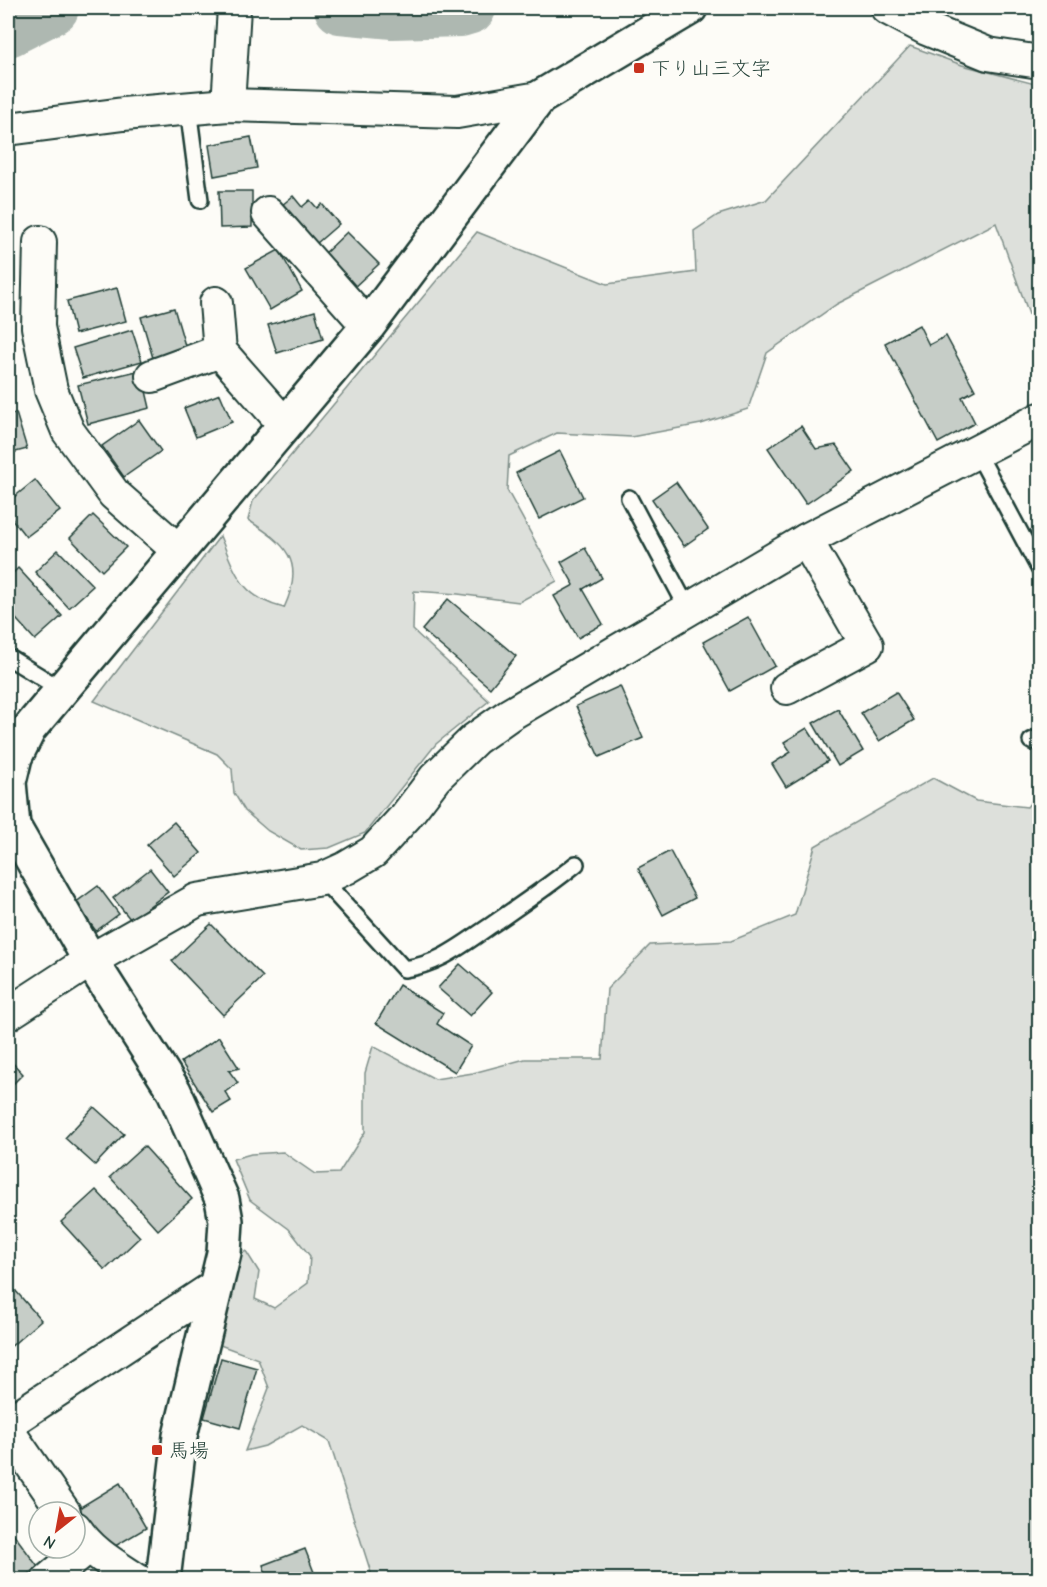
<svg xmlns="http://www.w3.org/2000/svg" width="1047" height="1587" viewBox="0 0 1047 1587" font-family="'Comic Neue','Klee One',sans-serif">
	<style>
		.green { fill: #dde0db; stroke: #7e8e88; stroke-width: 1.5 }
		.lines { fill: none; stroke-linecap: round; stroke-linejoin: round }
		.river { stroke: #aeb8b1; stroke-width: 52 }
		.building { fill: #c6cdc7; stroke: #1f3d34; stroke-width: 1.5 }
		.lane-casing { stroke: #1f3d34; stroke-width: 20 }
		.street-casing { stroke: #1f3d34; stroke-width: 36 }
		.secondary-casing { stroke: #1f3d34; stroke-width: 38 }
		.lane { stroke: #fdfcf7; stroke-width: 15 }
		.street { stroke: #fdfcf7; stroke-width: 32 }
		.secondary { stroke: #fdfcf7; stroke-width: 33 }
		.poi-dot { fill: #c8321e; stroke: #fdfcf7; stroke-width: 2 }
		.labels { text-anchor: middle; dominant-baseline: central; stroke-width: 6; stroke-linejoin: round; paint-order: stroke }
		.poi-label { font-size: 20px; fill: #1f3d34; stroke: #fdfcf7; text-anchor: start }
	</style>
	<rect width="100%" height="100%" fill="#fdfcf7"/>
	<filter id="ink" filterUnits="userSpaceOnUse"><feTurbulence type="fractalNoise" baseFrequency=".0167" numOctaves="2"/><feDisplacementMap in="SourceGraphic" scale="12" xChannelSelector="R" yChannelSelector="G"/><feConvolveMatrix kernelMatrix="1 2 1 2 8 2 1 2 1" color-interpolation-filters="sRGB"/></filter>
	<g filter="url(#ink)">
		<g class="green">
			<path d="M 910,46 L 962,65 L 1039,85 L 1039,342 L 996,223 L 837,304 L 767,353 L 748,409 L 701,424 L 631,437 L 557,433 L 509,456 L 507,490 L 557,581 L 519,602 L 458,594 L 414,591 L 413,630 L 489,701 L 436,744 L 365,833 L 329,848 L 301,850 L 268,831 L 245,811 L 234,793 L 232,769 L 217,754 L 94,701 L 220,536 C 236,574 241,597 284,608 C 306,561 286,544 248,520 L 253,501 L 477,232 L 607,284 L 696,272 L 694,231 L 718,215 L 766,200 Z"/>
			<polygon points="933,778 976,801 1027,807 1039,792 1039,1579 373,1579 329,1441 302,1425 265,1446 245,1451 269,1388 258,1359 220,1345 235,1259 246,1251 259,1272 255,1299 274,1308 308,1283 310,1256 289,1229 250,1200 233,1159 251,1154 283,1152 315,1174 339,1173 365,1132 365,1073 373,1046 435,1079 473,1073 525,1059 602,1059 607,989 650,945 731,941 795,915 815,846"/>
		</g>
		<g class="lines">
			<g class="river">
				<polyline points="340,8 393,13 460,11 470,8"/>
				<polyline points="8,31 53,8"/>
			</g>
		</g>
		<g class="building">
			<polygon points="251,137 257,168 214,176 209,145"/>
			<polygon points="219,191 252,191 252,227 220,228"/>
			<polygon points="293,196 302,207 310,200 317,208 322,204 339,224 309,250 276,210"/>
			<polygon points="347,232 379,264 352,289 321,257"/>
			<polygon points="279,250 302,291 270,310 246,268"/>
			<polygon points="117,288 126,321 75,334 67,301"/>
			<polygon points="174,308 186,349 153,358 141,317"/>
			<polygon points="315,311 323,339 277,353 268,325"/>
			<polygon points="919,325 929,345 946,336 975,390 962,397 975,423 938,443 885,343"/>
			<polygon points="132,330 142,361 83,378 73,348"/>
			<polygon points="141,370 150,408 88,424 78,385"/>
			<polygon points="220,394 232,422 196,437 184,408"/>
			<polygon points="16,413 27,449 8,454 8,415"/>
			<polygon points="139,420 161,451 124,477 102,446"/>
			<polygon points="801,426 816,449 836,445 854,471 806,504 768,448"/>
			<polygon points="560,451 583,497 539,519 516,473"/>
			<polygon points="35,480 60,511 26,537 8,514 8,502"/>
			<polygon points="676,482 708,529 684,546 652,499"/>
			<polygon points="93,515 126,547 102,571 70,538"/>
			<polygon points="585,548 602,578 583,589 603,624 578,638 554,596 574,585 561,562"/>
			<polygon points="58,550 93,586 69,608 35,572"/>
			<polygon points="18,568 62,616 35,640 8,610 8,578"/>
			<polygon points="448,599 516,656 490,688 422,630"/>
			<polygon points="748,617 775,666 730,691 703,642"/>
			<polygon points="620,686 643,738 599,757 576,706"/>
			<polygon points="896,692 914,720 879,741 861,713"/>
			<polygon points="838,709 863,751 838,766 813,723"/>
			<polygon points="807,728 828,761 786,787 772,764 791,752 784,742"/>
			<polygon points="174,822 201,853 174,876 147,845"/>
			<polygon points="670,851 695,898 663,915 638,868"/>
			<polygon points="150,869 168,892 131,920 113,898"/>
			<polygon points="98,886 119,914 96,931 75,903"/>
			<polygon points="211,924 263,977 223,1015 172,961"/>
			<polygon points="460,964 492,992 470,1016 438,988"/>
			<polygon points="399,985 443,1013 437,1024 471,1046 455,1072 376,1023"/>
			<polygon points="219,1037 239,1068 229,1071 238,1083 225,1092 231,1101 213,1112 181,1062"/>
			<polygon points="8,1058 23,1074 8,1089"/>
			<polygon points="94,1107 124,1134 95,1165 65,1138"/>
			<polygon points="144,1146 192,1199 158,1230 110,1177"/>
			<polygon points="96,1190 140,1237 105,1270 61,1222"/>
			<polygon points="8,1282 41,1320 8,1349"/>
			<polygon points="221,1358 257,1368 240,1428 204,1418"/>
			<polygon points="120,1483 146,1528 105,1552 79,1508"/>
			<polygon points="13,1533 38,1567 21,1580 8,1580 8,1537"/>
			<polygon points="305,1549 317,1580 268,1580 263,1565"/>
		</g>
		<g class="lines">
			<defs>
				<g id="lane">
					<polyline points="188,108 200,200"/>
					<polyline points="977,452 1040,570"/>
					<polyline points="629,498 688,609"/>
					<polyline points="8,657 62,690"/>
					<polyline points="1031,741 1040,737"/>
					<path d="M 322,879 L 404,969 C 440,964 463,944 493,924 C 522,904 549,886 576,864"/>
				</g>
				<g id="street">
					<polyline points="887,8 927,29 988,54 1040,62"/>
					<polyline points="228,105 234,8"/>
					<polyline points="8,129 123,114 228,105 457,112 539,98"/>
					<polyline points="268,213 368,326"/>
					<polyline points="40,242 38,327 51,390 68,431 114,494 179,551"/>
					<polyline points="216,303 220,351"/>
					<polyline points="152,376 220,351 285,425"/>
					<polyline points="787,688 867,645 806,540"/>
					<polyline points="8,1014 91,960 197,900 322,879 346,868 373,852 406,816 435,778 475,739 509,715 806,540 1040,419"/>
					<polyline points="8,1423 214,1287"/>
					<polyline points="8,1431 64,1512"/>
					<path d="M 75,1528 C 92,1553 113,1564 137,1580"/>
					<polyline points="48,1580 88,1547"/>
				</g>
				<polyline id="secondary" points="163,1580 180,1436 224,1253 226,1221 222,1199 174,1091 83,948 13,826 9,782 15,757 29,729 368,326 539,98 690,8"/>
			</defs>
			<use href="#lane" class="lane-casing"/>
			<use href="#street" class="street-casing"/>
			<use href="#secondary" class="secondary-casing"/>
			<use href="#lane" class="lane"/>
			<use href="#street" class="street"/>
			<use href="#secondary" class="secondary"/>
		</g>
	</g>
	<g class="poi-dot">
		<rect x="633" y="62" width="12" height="12" rx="3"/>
		<rect x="151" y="1444" width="12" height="12" rx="3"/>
	</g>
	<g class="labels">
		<g class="poi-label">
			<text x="651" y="68">下り山三文字</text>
			<text x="169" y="1450">馬場</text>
		</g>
	</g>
	<rect width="1047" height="1587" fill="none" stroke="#fdfcf7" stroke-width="30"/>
	<rect x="15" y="15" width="1017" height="1557" fill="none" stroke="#1f3d34" stroke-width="2" filter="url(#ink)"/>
	<g transform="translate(57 1530) rotate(211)"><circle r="28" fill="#fdfcf7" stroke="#a4b0a9" stroke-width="1.5"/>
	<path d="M0-4.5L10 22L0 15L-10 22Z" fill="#c8321e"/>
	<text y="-9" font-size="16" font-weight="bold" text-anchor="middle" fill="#1f3d34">N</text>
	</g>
</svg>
